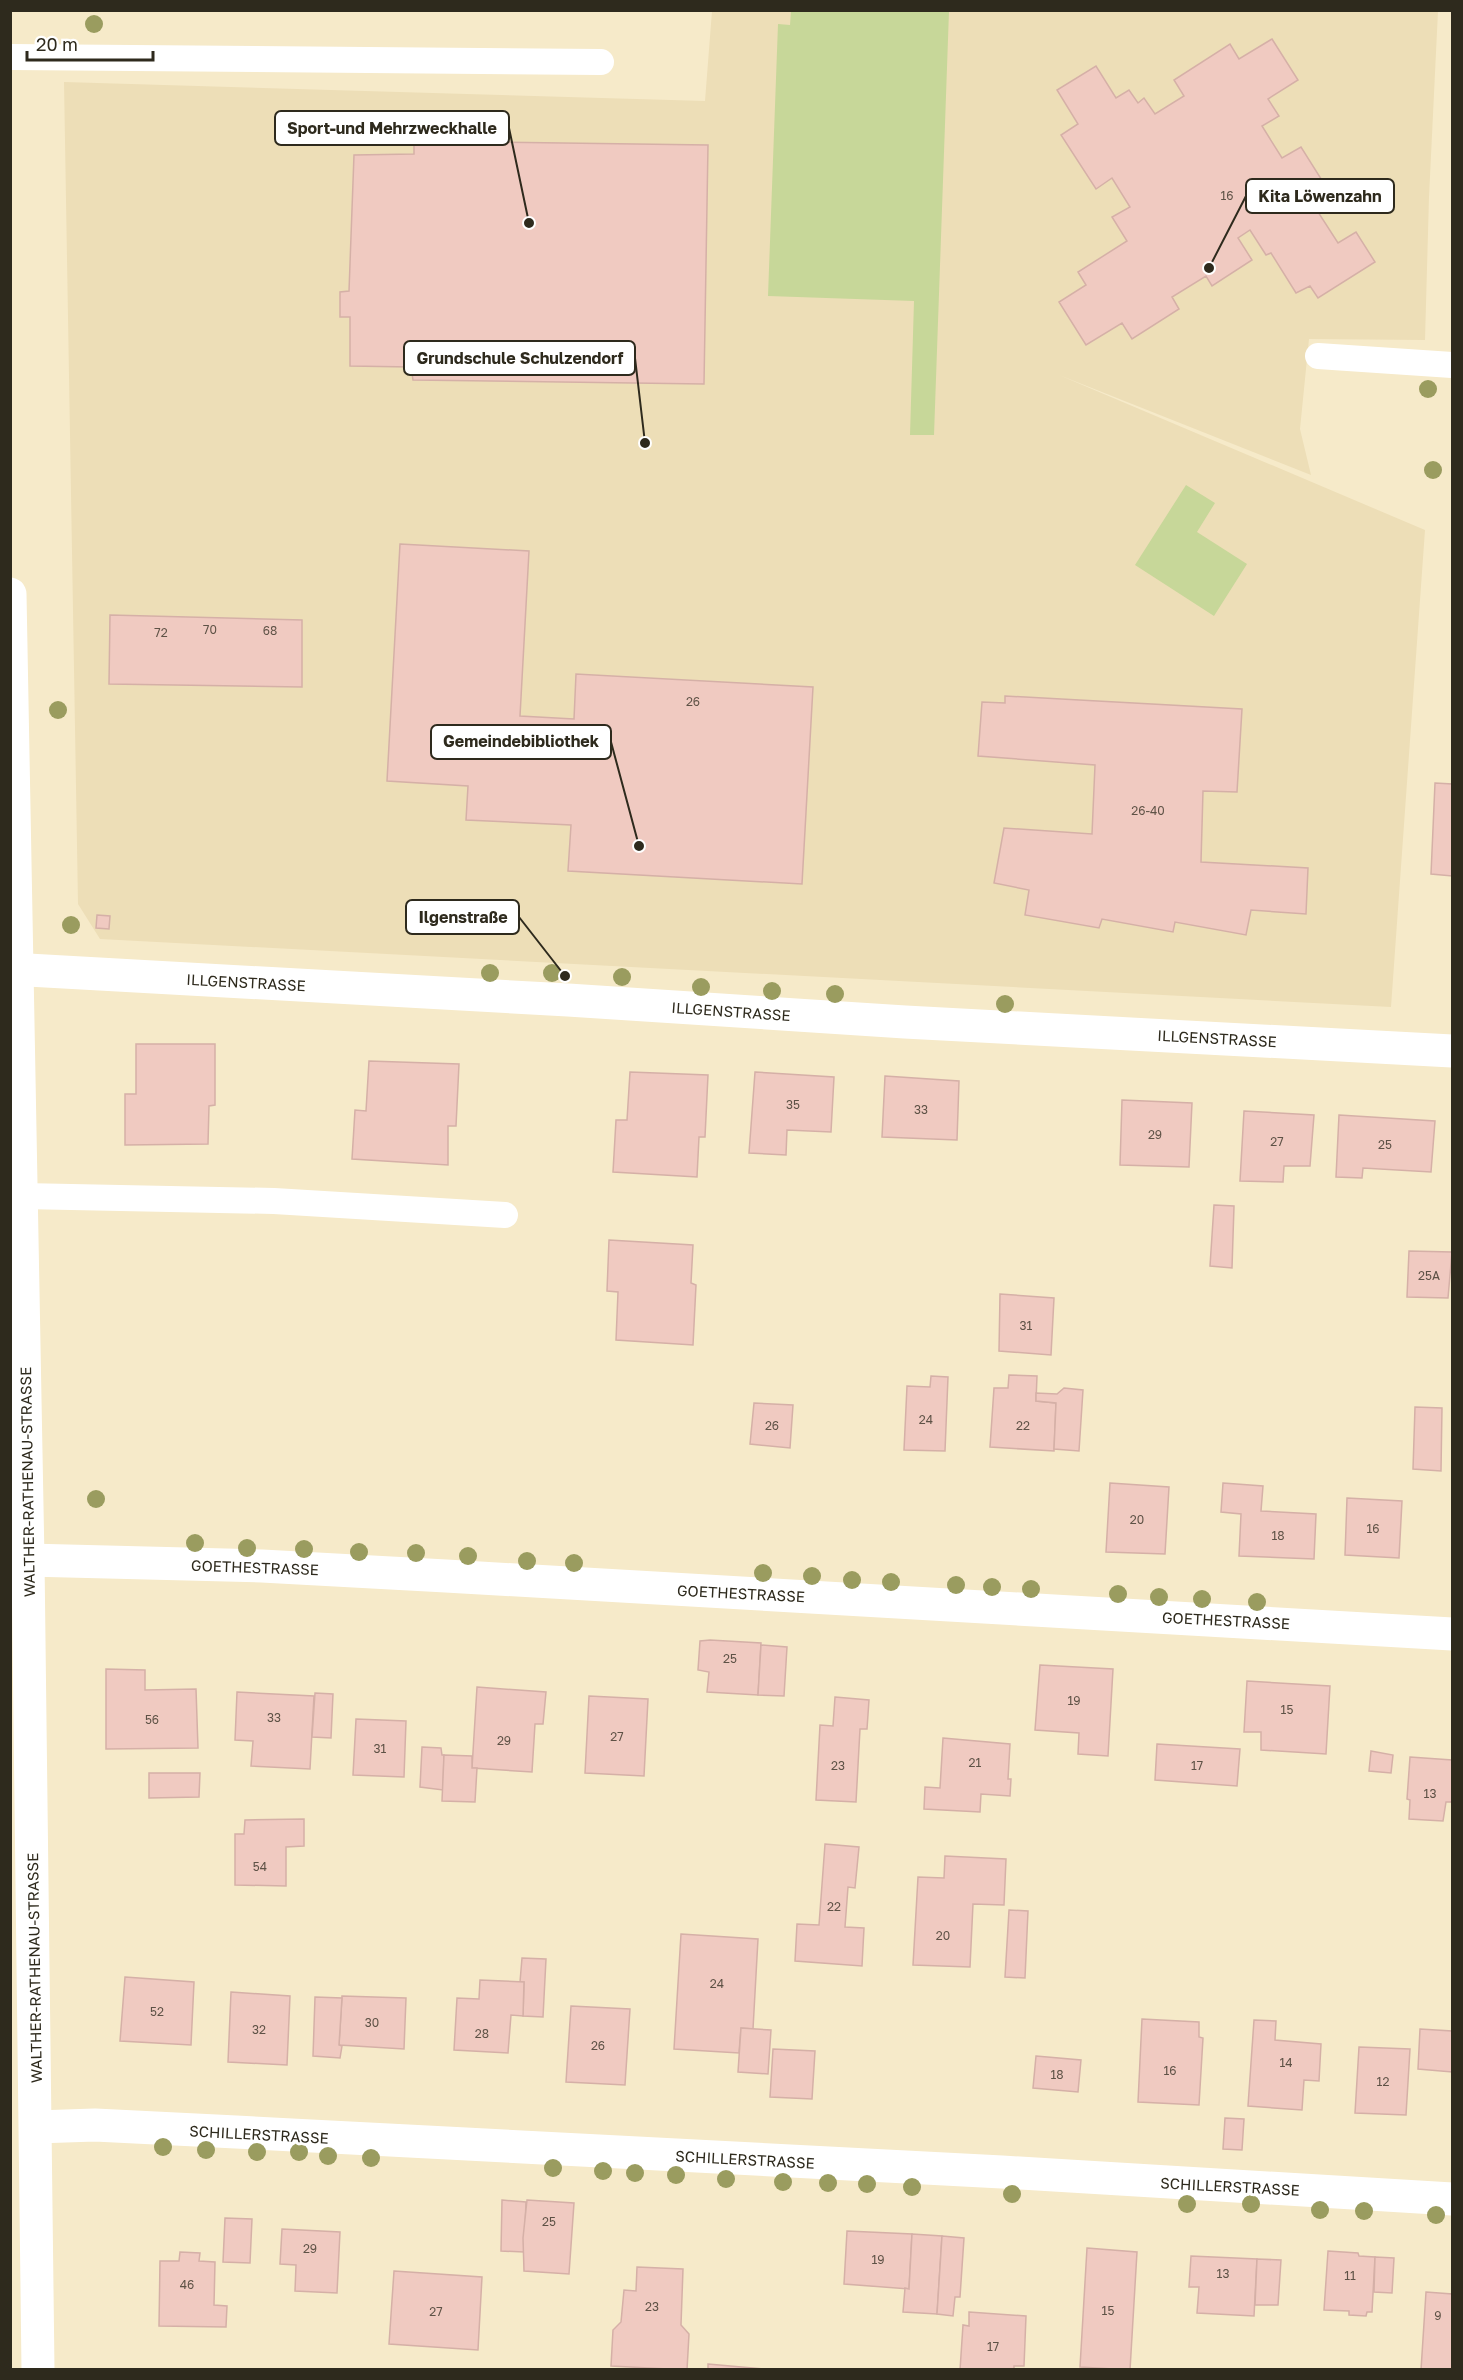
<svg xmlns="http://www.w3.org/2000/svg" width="1463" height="2380" viewBox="0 0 1463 2380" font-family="'Golos Text',sans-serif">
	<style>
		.built { fill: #eddeb7 }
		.green { fill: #c7d799 }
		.building { fill: #f0cac1; stroke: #d5b0a7; stroke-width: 1.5 }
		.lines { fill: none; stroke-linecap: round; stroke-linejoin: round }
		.service { stroke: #fff; stroke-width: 26 }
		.minor { stroke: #fff; stroke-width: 33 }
		.tree { fill: #9a9c5f }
		.labels { text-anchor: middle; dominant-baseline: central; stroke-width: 6; stroke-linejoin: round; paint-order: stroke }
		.number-label { font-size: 12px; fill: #5e5246 }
		.street-label { font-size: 15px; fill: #2e2a1d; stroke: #fff }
		.leader { fill: none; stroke: #2e2a1d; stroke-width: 2 }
		.callout-dot { fill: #2e2a1d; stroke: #fff; stroke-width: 2 }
		.callout { fill: #fff; stroke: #2e2a1d; stroke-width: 2 }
		.callout-label { font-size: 16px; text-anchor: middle; font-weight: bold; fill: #2e2a1d }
	</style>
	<rect width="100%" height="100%" fill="#f6eac9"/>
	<polygon class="built" points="712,11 1438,11 1429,197 1425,340 1309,339 1300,429 1311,475 1059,375 1425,530 1391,1007 100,939 78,904 64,82 705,101"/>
	<g class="green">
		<polygon points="791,11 949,11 934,435 910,435 914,301 768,296 778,24 790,25"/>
		<polygon points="1186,485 1215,503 1197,532 1247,564 1214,616 1135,565"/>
	</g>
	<g class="building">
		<polygon points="1272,39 1298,80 1268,99 1279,116 1262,126 1282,158 1301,147 1335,201 1318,212 1338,243 1356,232 1375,262 1318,298 1310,286 1296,293 1271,253 1266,255 1250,230 1238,238 1252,260 1212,286 1206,276 1172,297 1179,309 1132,339 1122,323 1086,345 1059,302 1086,285 1078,272 1127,241 1112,217 1130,207 1112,178 1096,189 1061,135 1078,124 1057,90 1096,66 1116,98 1129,90 1138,103 1144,98 1155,114 1184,96 1174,80 1230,44 1239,59"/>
		<polygon points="414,141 708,145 704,384 413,380 411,367 350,366 350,317 340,317 340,292 349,291 354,155 414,154"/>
		<polygon points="400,544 529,551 520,716 574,719 576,674 813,687 802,884 568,871 571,825 466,820 468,786 387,781"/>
		<polygon points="110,615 302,620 302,687 109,684"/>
		<polygon points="1005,696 1242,709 1237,792 1203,791 1201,862 1308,868 1306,914 1251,910 1246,935 1175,922 1173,932 1102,919 1099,928 1025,915 1029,890 994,883 1004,828 1092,834 1095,765 978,756 982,702 1005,703"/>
		<polygon points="1435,783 1452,784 1452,876 1431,874"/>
		<polygon points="97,915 110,916 109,929 96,928"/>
		<polygon points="136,1044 215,1044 215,1105 209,1106 208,1144 125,1145 125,1094 136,1094"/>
		<polygon points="369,1061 459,1064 456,1126 448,1126 448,1165 352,1159 355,1110 366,1111"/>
		<polygon points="630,1072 708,1075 705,1137 699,1137 697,1177 613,1172 616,1120 627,1120"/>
		<polygon points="755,1072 834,1077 831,1132 787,1130 786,1155 749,1153"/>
		<polygon points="885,1076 959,1081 957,1140 882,1137"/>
		<polygon points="1122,1100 1192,1103 1189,1167 1120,1165"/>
		<polygon points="1244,1111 1314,1115 1310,1166 1284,1166 1283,1182 1240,1181"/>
		<polygon points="1339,1115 1435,1121 1431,1172 1363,1168 1362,1178 1336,1177"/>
		<polygon points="1214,1205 1234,1206 1232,1268 1210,1266"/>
		<polygon points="609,1240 693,1245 691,1283 696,1285 693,1345 616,1340 618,1292 607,1291"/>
		<polygon points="1409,1251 1452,1252 1448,1298 1407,1297"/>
		<polygon points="1000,1294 1054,1298 1051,1355 999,1351"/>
		<polygon points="1009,1375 1037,1376 1036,1401 1056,1403 1054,1451 990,1447 994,1388 1008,1388"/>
		<polygon points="931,1376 948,1377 945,1451 904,1450 907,1386 930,1387"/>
		<polygon points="1064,1388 1083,1390 1079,1451 1054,1449 1056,1403 1036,1401 1036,1393 1057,1394"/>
		<polygon points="754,1403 793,1405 790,1448 750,1444"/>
		<polygon points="1415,1407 1442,1408 1441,1471 1413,1469"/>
		<polygon points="1110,1483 1169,1487 1165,1554 1106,1552"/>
		<polygon points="1223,1483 1263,1486 1261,1511 1316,1514 1314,1559 1239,1556 1241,1514 1221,1512"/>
		<polygon points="1347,1498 1402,1501 1399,1558 1345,1555"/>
		<polygon points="710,1640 761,1643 758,1695 707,1692 709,1672 698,1670 700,1641"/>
		<polygon points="761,1645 787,1647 784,1696 758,1695"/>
		<polygon points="1040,1665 1113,1669 1108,1756 1078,1754 1079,1733 1035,1730"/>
		<polygon points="106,1669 145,1670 145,1690 196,1689 198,1748 106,1749"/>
		<polygon points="1247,1681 1330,1686 1326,1754 1261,1750 1261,1732 1244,1732"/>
		<polygon points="477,1687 546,1692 543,1724 535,1724 532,1772 472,1768"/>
		<polygon points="237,1692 314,1696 310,1769 251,1766 253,1741 235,1740"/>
		<polygon points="315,1693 333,1694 331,1738 312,1737"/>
		<polygon points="589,1696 648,1699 644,1776 585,1773"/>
		<polygon points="835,1697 869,1700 867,1729 860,1729 856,1802 816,1800 820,1725 833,1726"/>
		<polygon points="356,1719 406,1721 404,1777 353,1775"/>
		<polygon points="943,1738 1010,1744 1008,1779 1011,1779 1010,1796 981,1794 980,1812 924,1809 925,1787 940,1788"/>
		<polygon points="1157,1744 1240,1749 1237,1786 1155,1780"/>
		<polygon points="422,1747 441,1748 442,1755 444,1755 443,1790 420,1787"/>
		<polygon points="1371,1751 1393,1755 1391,1773 1369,1771"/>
		<polygon points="444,1755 472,1756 472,1768 477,1768 475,1802 442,1801"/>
		<polygon points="1410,1757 1452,1760 1452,1802 1446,1802 1443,1821 1409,1819 1410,1800 1407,1799"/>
		<polygon points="149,1773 200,1773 199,1797 149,1798"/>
		<polygon points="304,1819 304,1846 286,1847 286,1886 235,1885 235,1834 244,1834 245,1820"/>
		<polygon points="825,1844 859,1847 855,1888 848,1887 845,1927 864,1928 862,1966 795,1961 797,1924 819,1925"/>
		<polygon points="945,1856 1006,1859 1004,1905 973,1904 970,1967 913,1965 918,1877 944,1878"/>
		<polygon points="1009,1910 1028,1911 1025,1978 1005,1977"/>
		<polygon points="681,1934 758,1939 753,2029 741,2028 739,2053 674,2049"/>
		<polygon points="522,1958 546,1959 543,2017 523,2016 524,1982 520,1982"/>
		<polygon points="125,1977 194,1982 191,2045 120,2041"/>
		<polygon points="480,1980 524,1982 523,2016 511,2015 508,2053 454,2050 457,1998 479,1999"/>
		<polygon points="231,1992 290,1996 287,2065 228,2062"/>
		<polygon points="342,1996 406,1998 404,2049 339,2045"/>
		<polygon points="315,1997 342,1998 339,2045 342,2046 340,2058 313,2056"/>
		<polygon points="571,2006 630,2009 625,2085 566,2082"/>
		<polygon points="1142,2019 1199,2022 1199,2037 1203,2038 1199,2105 1138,2102"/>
		<polygon points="1254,2020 1276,2021 1275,2040 1321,2044 1319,2081 1304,2080 1302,2110 1248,2106"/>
		<polygon points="741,2028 771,2030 768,2074 738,2072"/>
		<polygon points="1420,2029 1452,2031 1452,2072 1418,2069"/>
		<polygon points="1359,2047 1410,2049 1406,2115 1355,2113"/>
		<polygon points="773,2049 815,2051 812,2099 770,2097"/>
		<polygon points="1036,2056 1081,2060 1078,2092 1033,2088"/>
		<polygon points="1225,2118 1244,2119 1242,2150 1223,2149"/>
		<polygon points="502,2200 526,2202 524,2252 501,2251"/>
		<polygon points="527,2200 574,2203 569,2274 524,2271 523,2238"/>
		<polygon points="225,2218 252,2219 250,2263 223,2262"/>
		<polygon points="282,2229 340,2232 337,2293 295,2291 296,2265 280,2264"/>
		<polygon points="847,2231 912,2234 909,2289 844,2284"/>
		<polygon points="912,2234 942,2236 937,2314 903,2312 905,2288 909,2289"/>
		<polygon points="942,2236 964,2238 960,2297 955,2297 953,2316 937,2314"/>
		<polygon points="1087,2248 1137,2252 1130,2370 1080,2367"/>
		<polygon points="1328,2251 1358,2253 1359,2256 1375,2257 1372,2312 1367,2312 1366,2316 1349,2315 1349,2311 1324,2310"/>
		<polygon points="180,2252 200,2253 199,2261 215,2262 214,2305 227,2306 226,2327 159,2326 160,2261 179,2261"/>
		<polygon points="1191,2256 1257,2259 1254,2316 1197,2313 1199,2287 1189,2287"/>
		<polygon points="1375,2257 1394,2258 1392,2293 1374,2292"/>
		<polygon points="1257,2259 1281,2260 1278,2305 1255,2305"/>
		<polygon points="637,2267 683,2269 681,2325 689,2334 687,2370 611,2366 613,2330 621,2322 624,2290 636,2291"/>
		<polygon points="394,2271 482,2277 478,2350 389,2344"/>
		<polygon points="1426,2292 1452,2294 1452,2370 1421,2370"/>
		<polygon points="969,2312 1026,2316 1024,2366 1014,2366 1014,2370 960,2370 963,2325 969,2326"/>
		<polygon points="708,2364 776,2370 708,2370"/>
	</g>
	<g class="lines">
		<g class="service">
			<polyline points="10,57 601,62"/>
			<polyline points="1318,356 1452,365"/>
			<polyline points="22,1196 274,1201 505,1215"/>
		</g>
		<g class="minor">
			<polyline points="10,594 28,1560 38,2370"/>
			<polyline points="10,969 568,1000 905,1022 1452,1051"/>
			<polyline points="28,1560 262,1566 446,1576 1452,1634"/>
			<polyline points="36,2127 95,2125 236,2132 1002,2172 1452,2199"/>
		</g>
	</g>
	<g class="tree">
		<circle cx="94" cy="24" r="9"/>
		<circle cx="1428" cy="389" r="9"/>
		<circle cx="1433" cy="470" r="9"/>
		<circle cx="58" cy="710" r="9"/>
		<circle cx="71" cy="925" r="9"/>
		<circle cx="490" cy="973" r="9"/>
		<circle cx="552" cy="973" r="9"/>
		<circle cx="622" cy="977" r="9"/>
		<circle cx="701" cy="987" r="9"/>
		<circle cx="772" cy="991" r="9"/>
		<circle cx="835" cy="994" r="9"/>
		<circle cx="1005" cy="1004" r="9"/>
		<circle cx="96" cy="1499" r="9"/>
		<circle cx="195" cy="1543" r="9"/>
		<circle cx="247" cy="1548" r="9"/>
		<circle cx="304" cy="1549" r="9"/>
		<circle cx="359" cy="1552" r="9"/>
		<circle cx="416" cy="1553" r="9"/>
		<circle cx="468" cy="1556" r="9"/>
		<circle cx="527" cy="1561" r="9"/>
		<circle cx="574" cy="1563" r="9"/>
		<circle cx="763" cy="1573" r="9"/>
		<circle cx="812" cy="1576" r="9"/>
		<circle cx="852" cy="1580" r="9"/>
		<circle cx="891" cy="1582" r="9"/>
		<circle cx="956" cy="1585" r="9"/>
		<circle cx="992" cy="1587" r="9"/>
		<circle cx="1031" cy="1589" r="9"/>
		<circle cx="1118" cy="1594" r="9"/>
		<circle cx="1159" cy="1597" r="9"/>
		<circle cx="1202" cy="1599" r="9"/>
		<circle cx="1257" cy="1602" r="9"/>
		<circle cx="163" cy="2147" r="9"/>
		<circle cx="206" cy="2150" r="9"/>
		<circle cx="257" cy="2152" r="9"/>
		<circle cx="299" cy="2152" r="9"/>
		<circle cx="328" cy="2156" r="9"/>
		<circle cx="371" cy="2158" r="9"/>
		<circle cx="553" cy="2168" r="9"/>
		<circle cx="603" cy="2171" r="9"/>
		<circle cx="635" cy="2173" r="9"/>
		<circle cx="676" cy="2175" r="9"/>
		<circle cx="726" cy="2179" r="9"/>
		<circle cx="783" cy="2182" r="9"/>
		<circle cx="828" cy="2183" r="9"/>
		<circle cx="867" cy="2184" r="9"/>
		<circle cx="912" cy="2187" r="9"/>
		<circle cx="1012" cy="2194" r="9"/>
		<circle cx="1187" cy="2204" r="9"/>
		<circle cx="1251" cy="2204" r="9"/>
		<circle cx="1320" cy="2210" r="9"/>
		<circle cx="1364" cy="2211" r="9"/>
		<circle cx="1436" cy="2215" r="9"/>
	</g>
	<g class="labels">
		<g class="number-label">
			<text x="1227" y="195">16</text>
			<text x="210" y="629">70</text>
			<text x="270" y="630">68</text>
			<text x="161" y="632">72</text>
			<text x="693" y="701">26</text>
			<text x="1148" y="810">26-40</text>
			<text x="793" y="1104">35</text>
			<text x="921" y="1109">33</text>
			<text x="1155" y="1134">29</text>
			<text x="1277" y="1141">27</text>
			<text x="1385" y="1144">25</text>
			<text x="1429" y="1275">25A</text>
			<text x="1026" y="1325">31</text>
			<text x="926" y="1419">24</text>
			<text x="772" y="1425">26</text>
			<text x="1023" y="1425">22</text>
			<text x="1137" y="1519">20</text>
			<text x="1373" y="1528">16</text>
			<text x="1278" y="1535">18</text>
			<text x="730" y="1658">25</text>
			<text x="1074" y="1700">19</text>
			<text x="1287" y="1709">15</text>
			<text x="274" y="1717">33</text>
			<text x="152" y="1719">56</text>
			<text x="617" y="1736">27</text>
			<text x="504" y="1740">29</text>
			<text x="380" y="1748">31</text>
			<text x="975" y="1762">21</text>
			<text x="838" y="1765">23</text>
			<text x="1197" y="1765">17</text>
			<text x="1430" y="1793">13</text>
			<text x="260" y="1866">54</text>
			<text x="834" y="1906">22</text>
			<text x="943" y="1935">20</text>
			<text x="717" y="1983">24</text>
			<text x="157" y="2011">52</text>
			<text x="372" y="2022">30</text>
			<text x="259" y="2029">32</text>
			<text x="482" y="2033">28</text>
			<text x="598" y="2045">26</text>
			<text x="1286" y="2062">14</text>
			<text x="1170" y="2070">16</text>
			<text x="1057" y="2074">18</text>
			<text x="1383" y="2081">12</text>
			<text x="549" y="2221">25</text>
			<text x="310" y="2248">29</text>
			<text x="878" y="2259">19</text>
			<text x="1223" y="2273">13</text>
			<text x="1350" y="2275">11</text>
			<text x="187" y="2284">46</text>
			<text x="652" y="2306">23</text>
			<text x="1108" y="2310">15</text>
			<text x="436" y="2311">27</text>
			<text x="1438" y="2315">9</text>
			<text x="993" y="2346">17</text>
		</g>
		<g class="street-label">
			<text transform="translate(246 982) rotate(3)">ILLGENSTRASSE</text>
			<text transform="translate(731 1011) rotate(4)">ILLGENSTRASSE</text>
			<text transform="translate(1217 1038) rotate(3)">ILLGENSTRASSE</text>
			<text transform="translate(27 1482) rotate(-91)">WALTHER-RATHENAU-STRASSE</text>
			<text transform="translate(255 1567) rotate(2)">GOETHESTRASSE</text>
			<text transform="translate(741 1593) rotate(3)">GOETHESTRASSE</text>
			<text transform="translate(1226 1620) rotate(3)">GOETHESTRASSE</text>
			<text transform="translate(34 1968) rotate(-91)">WALTHER-RATHENAU-STRASSE</text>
			<text transform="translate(259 2134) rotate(3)">SCHILLERSTRASSE</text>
			<text transform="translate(745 2159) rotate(3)">SCHILLERSTRASSE</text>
			<text transform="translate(1230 2186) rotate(3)">SCHILLERSTRASSE</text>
		</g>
	</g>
	<path class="leader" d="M529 223L509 128M1209 268L1246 196M645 443L635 358M639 846L611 742M565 976L519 917"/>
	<g class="callout-dot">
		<circle cx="529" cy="223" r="6"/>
		<circle cx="1209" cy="268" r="6"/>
		<circle cx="645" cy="443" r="6"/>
		<circle cx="639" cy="846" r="6"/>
		<circle cx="565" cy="976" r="6"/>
	</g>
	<g class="callout">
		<rect x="275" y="111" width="234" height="34" rx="6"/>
		<rect x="1246" y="179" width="148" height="34" rx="6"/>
		<rect x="404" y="341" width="231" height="34" rx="6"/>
		<rect x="431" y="725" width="180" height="34" rx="6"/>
		<rect x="406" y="900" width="113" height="34" rx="6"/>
	</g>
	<g class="callout-label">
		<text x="392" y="134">Sport-und Mehrzweckhalle</text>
		<text x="1320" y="202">Kita Löwenzahn</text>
		<text x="520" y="364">Grundschule Schulzendorf</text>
		<text x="521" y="747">Gemeindebibliothek</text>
		<text x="463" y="923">Ilgenstraße</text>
	</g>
	<rect width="1463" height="2380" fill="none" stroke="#2e2a1d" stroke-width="24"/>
	<path d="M27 51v9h126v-9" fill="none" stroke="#2e2a1d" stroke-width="3"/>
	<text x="36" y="51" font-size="18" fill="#2e2a1d" stroke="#ffffff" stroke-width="4.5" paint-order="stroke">20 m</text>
</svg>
